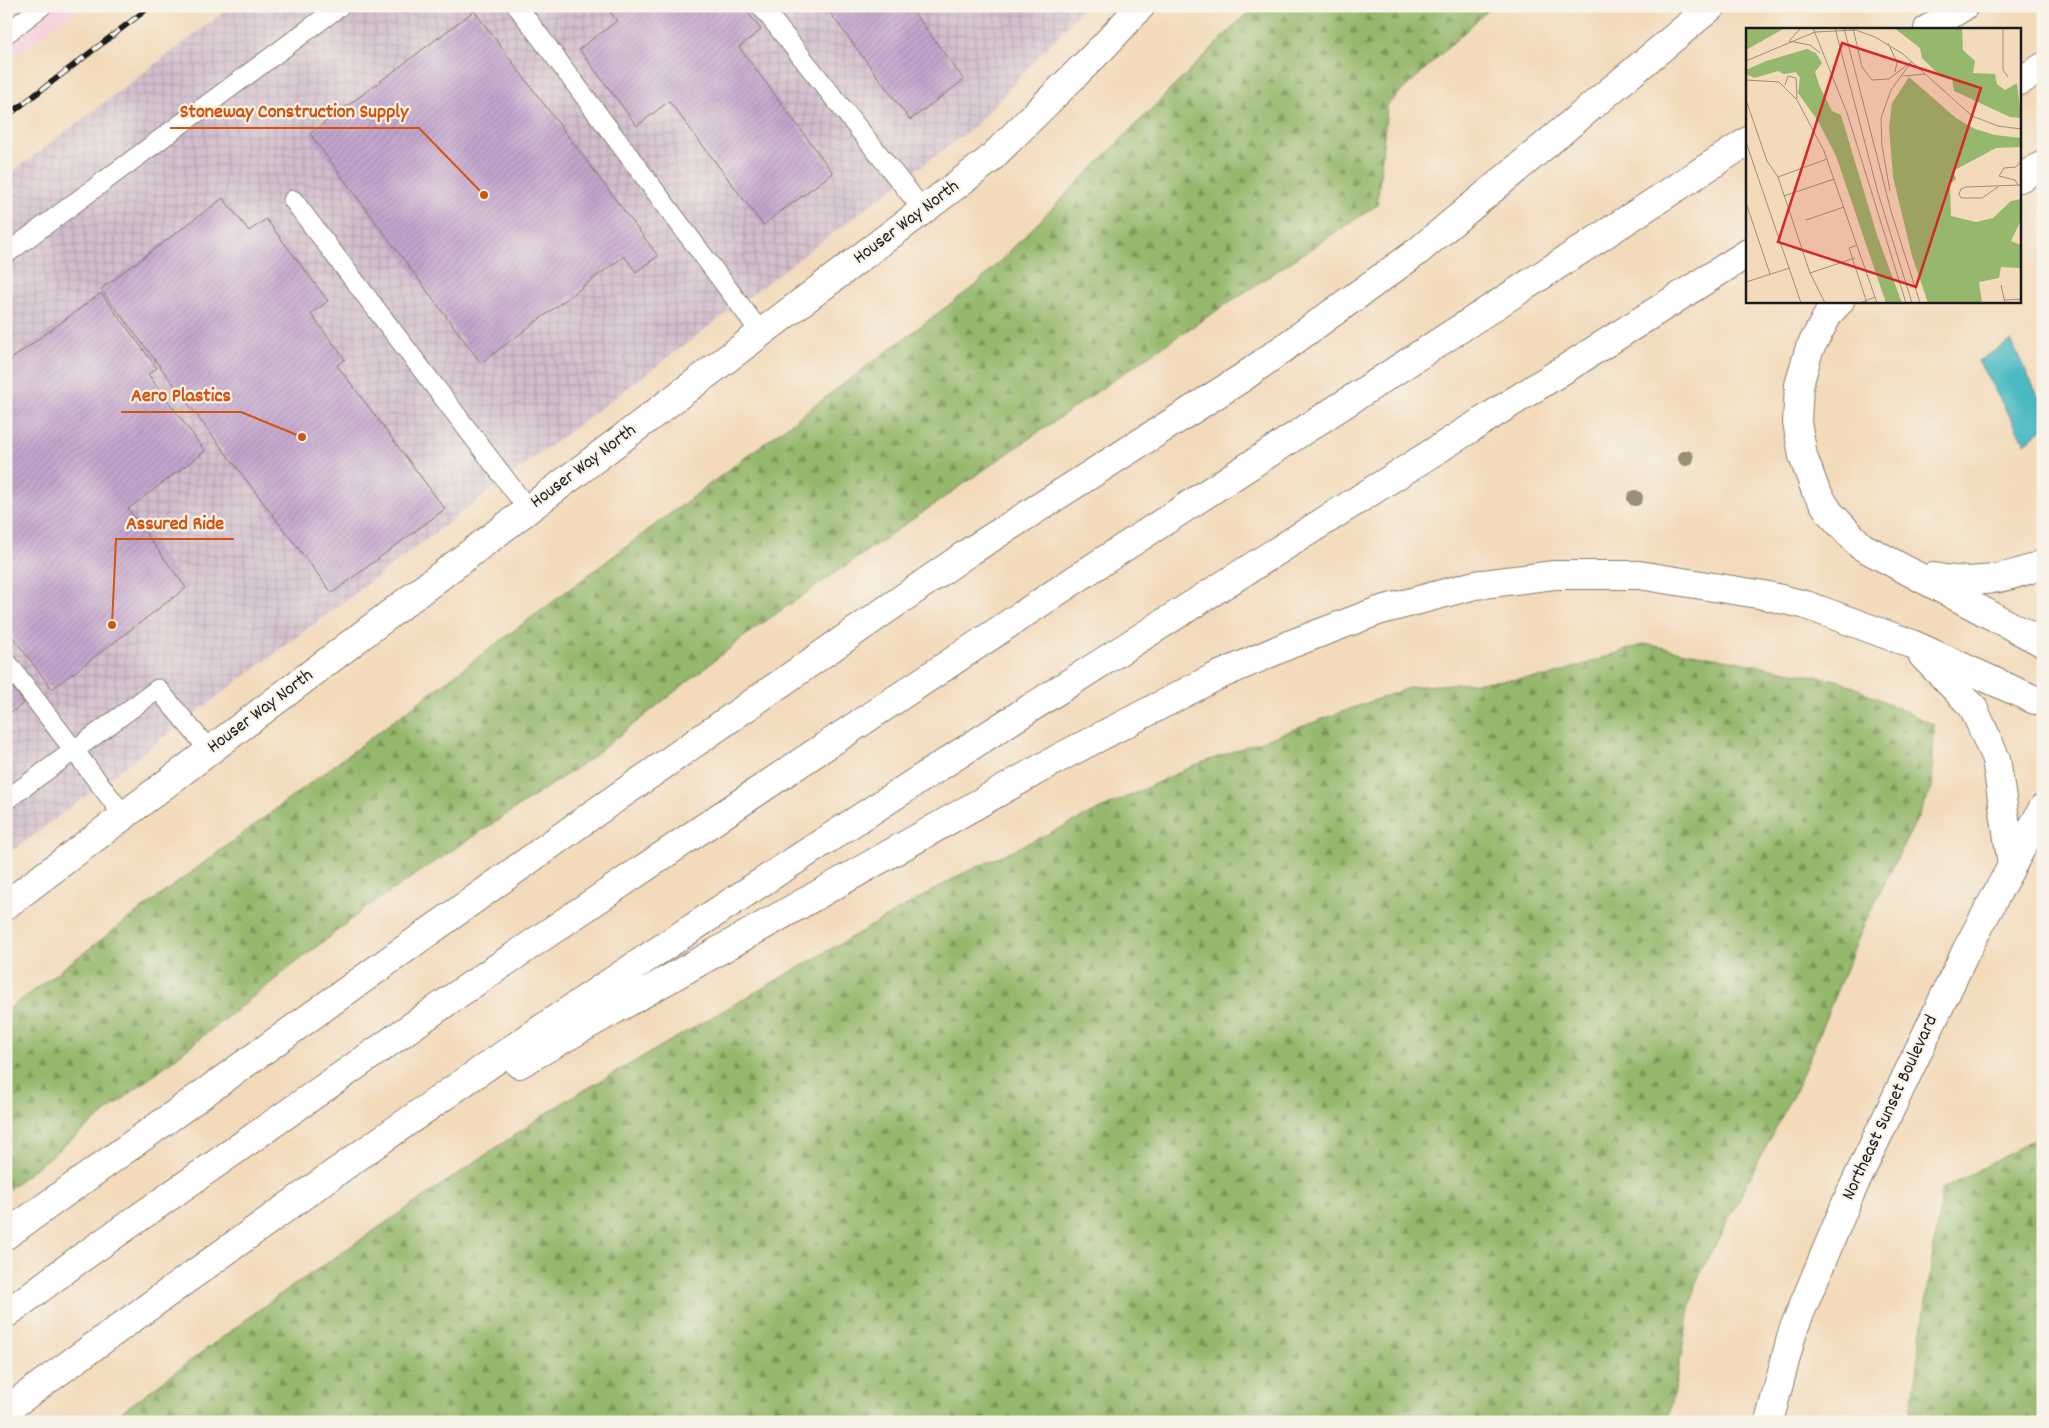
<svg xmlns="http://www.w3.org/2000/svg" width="2049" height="1428" viewBox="0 0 2049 1428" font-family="Dekko,sans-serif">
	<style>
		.built { fill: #f5cfdb }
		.industrial { fill: url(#industrial-grid) }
		.forest { fill: url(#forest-firs); stroke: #586a44 }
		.water { fill: #4ab9c3; stroke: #336a70 }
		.building { fill: url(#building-hatch) }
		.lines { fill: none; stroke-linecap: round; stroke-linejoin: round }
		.service-casing { stroke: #887b6b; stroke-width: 21 }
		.tertiary-casing { stroke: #887b6b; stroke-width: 30 }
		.primary-casing { stroke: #887b6b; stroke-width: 30 }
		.motorway-casing { stroke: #887b6b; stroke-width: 30 }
		.service { stroke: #fff; stroke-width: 19 }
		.tertiary { stroke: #fff; stroke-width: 28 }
		.primary { stroke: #fff; stroke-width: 28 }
		.motorway { stroke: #fff; stroke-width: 28 }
		.rail-casing { stroke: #1c1c1c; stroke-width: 5.5 }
		.rail { stroke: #f7f3e8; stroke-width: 4; stroke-dasharray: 11; stroke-linecap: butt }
		.tree { fill: #979073 }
		.labels { text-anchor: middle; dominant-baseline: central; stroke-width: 4.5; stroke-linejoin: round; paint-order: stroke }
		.street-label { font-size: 19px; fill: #1c1c1c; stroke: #f7f3e8 }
		.inset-road { fill: none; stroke: #9d8e7b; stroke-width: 1 }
		.view { fill: #d62828; fill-opacity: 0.15; stroke: #d62828; stroke-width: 2.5 }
		.inset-edge { fill: none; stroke: #1c1c1c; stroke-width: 2.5 }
		.leader { fill: none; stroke: #d4530e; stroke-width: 2 }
		.callout-dot { fill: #d4530e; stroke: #f7f3e8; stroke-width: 2 }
		.callout-label { font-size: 20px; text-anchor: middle; font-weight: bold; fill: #d4530e; stroke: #f7f3e8; stroke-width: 4.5; stroke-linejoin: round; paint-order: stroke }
	</style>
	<defs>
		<pattern id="industrial-grid" width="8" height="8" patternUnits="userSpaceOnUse" patternTransform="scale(1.25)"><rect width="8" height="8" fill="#d1bdcc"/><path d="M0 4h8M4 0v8" fill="none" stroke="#b3a2af"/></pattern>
		<pattern id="forest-firs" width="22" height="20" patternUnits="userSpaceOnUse" patternTransform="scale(1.25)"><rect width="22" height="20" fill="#95b86c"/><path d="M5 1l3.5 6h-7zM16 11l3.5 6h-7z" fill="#799558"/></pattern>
		<pattern id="building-hatch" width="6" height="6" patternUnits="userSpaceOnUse" patternTransform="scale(1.25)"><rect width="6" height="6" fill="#c3a5cd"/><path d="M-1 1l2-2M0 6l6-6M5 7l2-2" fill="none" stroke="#a78daf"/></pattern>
	</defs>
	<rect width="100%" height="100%" fill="#f7f3e8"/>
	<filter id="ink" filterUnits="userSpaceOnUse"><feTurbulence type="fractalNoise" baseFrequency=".02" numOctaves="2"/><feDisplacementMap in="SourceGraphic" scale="10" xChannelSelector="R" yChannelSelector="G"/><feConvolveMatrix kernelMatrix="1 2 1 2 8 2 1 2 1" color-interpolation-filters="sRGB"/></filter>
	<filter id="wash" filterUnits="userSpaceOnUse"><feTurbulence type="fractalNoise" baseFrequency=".0096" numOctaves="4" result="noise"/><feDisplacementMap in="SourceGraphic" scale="20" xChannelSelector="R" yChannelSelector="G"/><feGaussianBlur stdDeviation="1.12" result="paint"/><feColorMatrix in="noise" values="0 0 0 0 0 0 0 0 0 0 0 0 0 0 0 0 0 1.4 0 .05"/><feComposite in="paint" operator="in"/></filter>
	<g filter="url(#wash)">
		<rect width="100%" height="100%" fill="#f3daba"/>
		<polygon class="built" points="6,6 81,6 6,63"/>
		<polygon class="industrial" points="232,6 1085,6 975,126 6,856 6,177"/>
		<g class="forest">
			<polygon points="1254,6 1492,6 1387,105 1377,205 1160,348 754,629 587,761 367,907 6,1191 6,1011 977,284"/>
			<polygon points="1644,644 1841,681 1934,725 1932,789 1865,922 1798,1085 1695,1284 1668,1422 108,1422 275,1298 562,1103 960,875 1193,766 1411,687 1547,677"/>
			<polygon points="2043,1134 2043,1422 1909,1422 1942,1190"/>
		</g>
		<polygon class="water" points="2011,341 2043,406 2043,428 2025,443 1978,361"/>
		<g id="blocks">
			<g class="building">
				<polygon points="606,6 743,6 761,30 739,47 833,173 763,225 669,101 637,126 579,49 617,21"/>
				<polygon points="825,6 909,6 964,80 910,120"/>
				<polygon points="474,11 658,256 636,272 624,256 481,363 310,134"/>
				<polygon points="223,198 249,231 266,219 328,301 311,314 345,359 337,365 445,509 332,593 101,289"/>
				<polygon points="101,293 157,368 148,374 205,451 128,509 186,588 52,689 6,628 6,363"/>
				<polygon points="6,679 24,703 6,716"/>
			</g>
		</g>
	</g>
	<g filter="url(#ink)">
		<use href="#blocks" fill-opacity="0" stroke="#887b6b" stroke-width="1"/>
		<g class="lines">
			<defs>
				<g id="service">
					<polyline points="517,6 761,333"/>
					<polyline points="761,6 923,210"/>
					<polyline points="6,34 42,6"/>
					<polyline points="293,200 528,509"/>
					<polyline points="6,254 340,6"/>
					<polyline points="6,661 124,816"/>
					<polyline points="6,800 158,689 210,751"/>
				</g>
				<polyline id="tertiary" points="6,905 988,161 1104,46 1141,6"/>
				<polyline id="primary" points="1769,1422 1793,1330 1850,1194 1967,949 2043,808"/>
				<g id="motorway">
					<polyline points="1928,29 1964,6"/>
					<polyline points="2020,81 2043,67"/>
					<polyline points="2020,178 2043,165"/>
					<polyline points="1840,301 1829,313 1809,350 1799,385 1797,422 1803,456 1815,489 1829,512 1861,546 2043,643"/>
					<path d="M 1933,577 C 1973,585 2005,580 2043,564"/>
					<polyline points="1923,656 1973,707 1996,759 2012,865"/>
					<polyline points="519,1064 1057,759 1213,678 1291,644 1378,611 1475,585 1554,575 1639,575 1764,595 1806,605 1912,644 2035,700 2043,700"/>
					<polyline points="6,1235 596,812 969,552 1242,378 1417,252 1712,6"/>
					<polyline points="6,1314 77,1261 461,992 761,789 1097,565 1748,141"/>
					<path d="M 6,1410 C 216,1258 425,1105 641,962 C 1006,719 1378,488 1748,253"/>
				</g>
			</defs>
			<use href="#service" class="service-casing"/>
			<use href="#tertiary" class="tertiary-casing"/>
			<use href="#primary" class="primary-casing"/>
			<use href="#motorway" class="motorway-casing"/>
			<use href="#service" class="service"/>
			<use href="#tertiary" class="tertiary"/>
			<use href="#primary" class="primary"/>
			<use href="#motorway" class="motorway"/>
			<defs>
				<polyline id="rail" points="6,117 151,6"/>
			</defs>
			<use href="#rail" class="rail-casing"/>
			<use href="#rail" class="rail"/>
		</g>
		<g class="tree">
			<circle cx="1686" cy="458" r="8"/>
			<circle cx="1635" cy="498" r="8"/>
		</g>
	</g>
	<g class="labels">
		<g class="street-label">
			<text transform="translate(907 223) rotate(-37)">Houser Way North</text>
			<text transform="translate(584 467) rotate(-37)">Houser Way North</text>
			<text transform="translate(261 712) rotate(-37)">Houser Way North</text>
			<text transform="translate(1891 1108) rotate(-65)">Northeast Sunset Boulevard</text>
		</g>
	</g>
	<g transform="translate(1746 28)">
		<rect width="275" height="275" fill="#f3daba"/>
		<path d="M 0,0 L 39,0 L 0,22 ZM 148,0 L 216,0 L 217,22 L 229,33 L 227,45 L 249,46 L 251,56 L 259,62 L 271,55 L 275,90 L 264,89 L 208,63 L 206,50 L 192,46 L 176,30 L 174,20 ZM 61,21 L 70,25 L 76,35 L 69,44 L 73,57 L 86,83 L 95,87 L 131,207 L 156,275 L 140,275 L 90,128 L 72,93 L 52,65 L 54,50 L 50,44 L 38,46 L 32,43 L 8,50 L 0,46 L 0,42 L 20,33 ZM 163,49 L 210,90 L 229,101 L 249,107 L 275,110 L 275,119 L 250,120 L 207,143 L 210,151 L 204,156 L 205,188 L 230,194 L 247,190 L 265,173 L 275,171 L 275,192 L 265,213 L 275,217 L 275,240 L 255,239 L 253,250 L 233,254 L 236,275 L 182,275 L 166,228 L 147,149 L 143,99 L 146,75 Z" fill="#95b86c"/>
		<path class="inset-road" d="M 67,0 L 101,85 L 160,275M 89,0 L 132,165 L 166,275M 98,0 L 145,183 L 174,275M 107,0 L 116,39 L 126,52 L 143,51 L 166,33M 257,0 L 257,42 L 262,49M 43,13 L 64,17 L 74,25M 43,13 L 55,0M 142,15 L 151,34 L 149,44M 0,33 L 69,4 L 110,2 L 129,9 L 157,26 L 226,88 L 252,98 L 275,101M 157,48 L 179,46M 0,52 L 33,54 L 51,72 L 78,123 L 131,275M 39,57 L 42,48 L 50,50 L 51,71M 0,72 L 21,133 L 32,149 L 64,245 L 79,275M 0,114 L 55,275M 32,149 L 81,131M 272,157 L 269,152 L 253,148 L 258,140 L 270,139 L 275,133M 252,159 L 236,170 L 215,170 L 213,166 L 215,161 L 220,159 L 275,157M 144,163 L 136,118 L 135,90 L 145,62 L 166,33M 38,168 L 88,151M 0,175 L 24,246M 60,192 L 98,179M 111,217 L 103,220 L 121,275M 64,245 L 109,230M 0,254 L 44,240M 255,257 L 259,275M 259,272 L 275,271M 114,275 L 129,269"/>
		<path class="view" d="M 96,15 L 235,60 L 170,259 L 32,214 Z"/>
		<rect width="275" height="275" class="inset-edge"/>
	</g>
	<path class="leader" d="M484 195L419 128H170M302 437L241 412H121M112 625L116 539H234"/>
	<g class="callout-dot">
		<circle cx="484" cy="195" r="5"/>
		<circle cx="302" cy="437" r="5"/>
		<circle cx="112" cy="625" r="5"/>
	</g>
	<g class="callout-label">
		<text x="294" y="117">Stoneway Construction Supply</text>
		<text x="181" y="401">Aero Plastics</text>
		<text x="175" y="529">Assured Ride</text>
	</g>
	<rect width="2049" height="1428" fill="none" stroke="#f7f3e8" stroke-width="25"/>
</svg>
